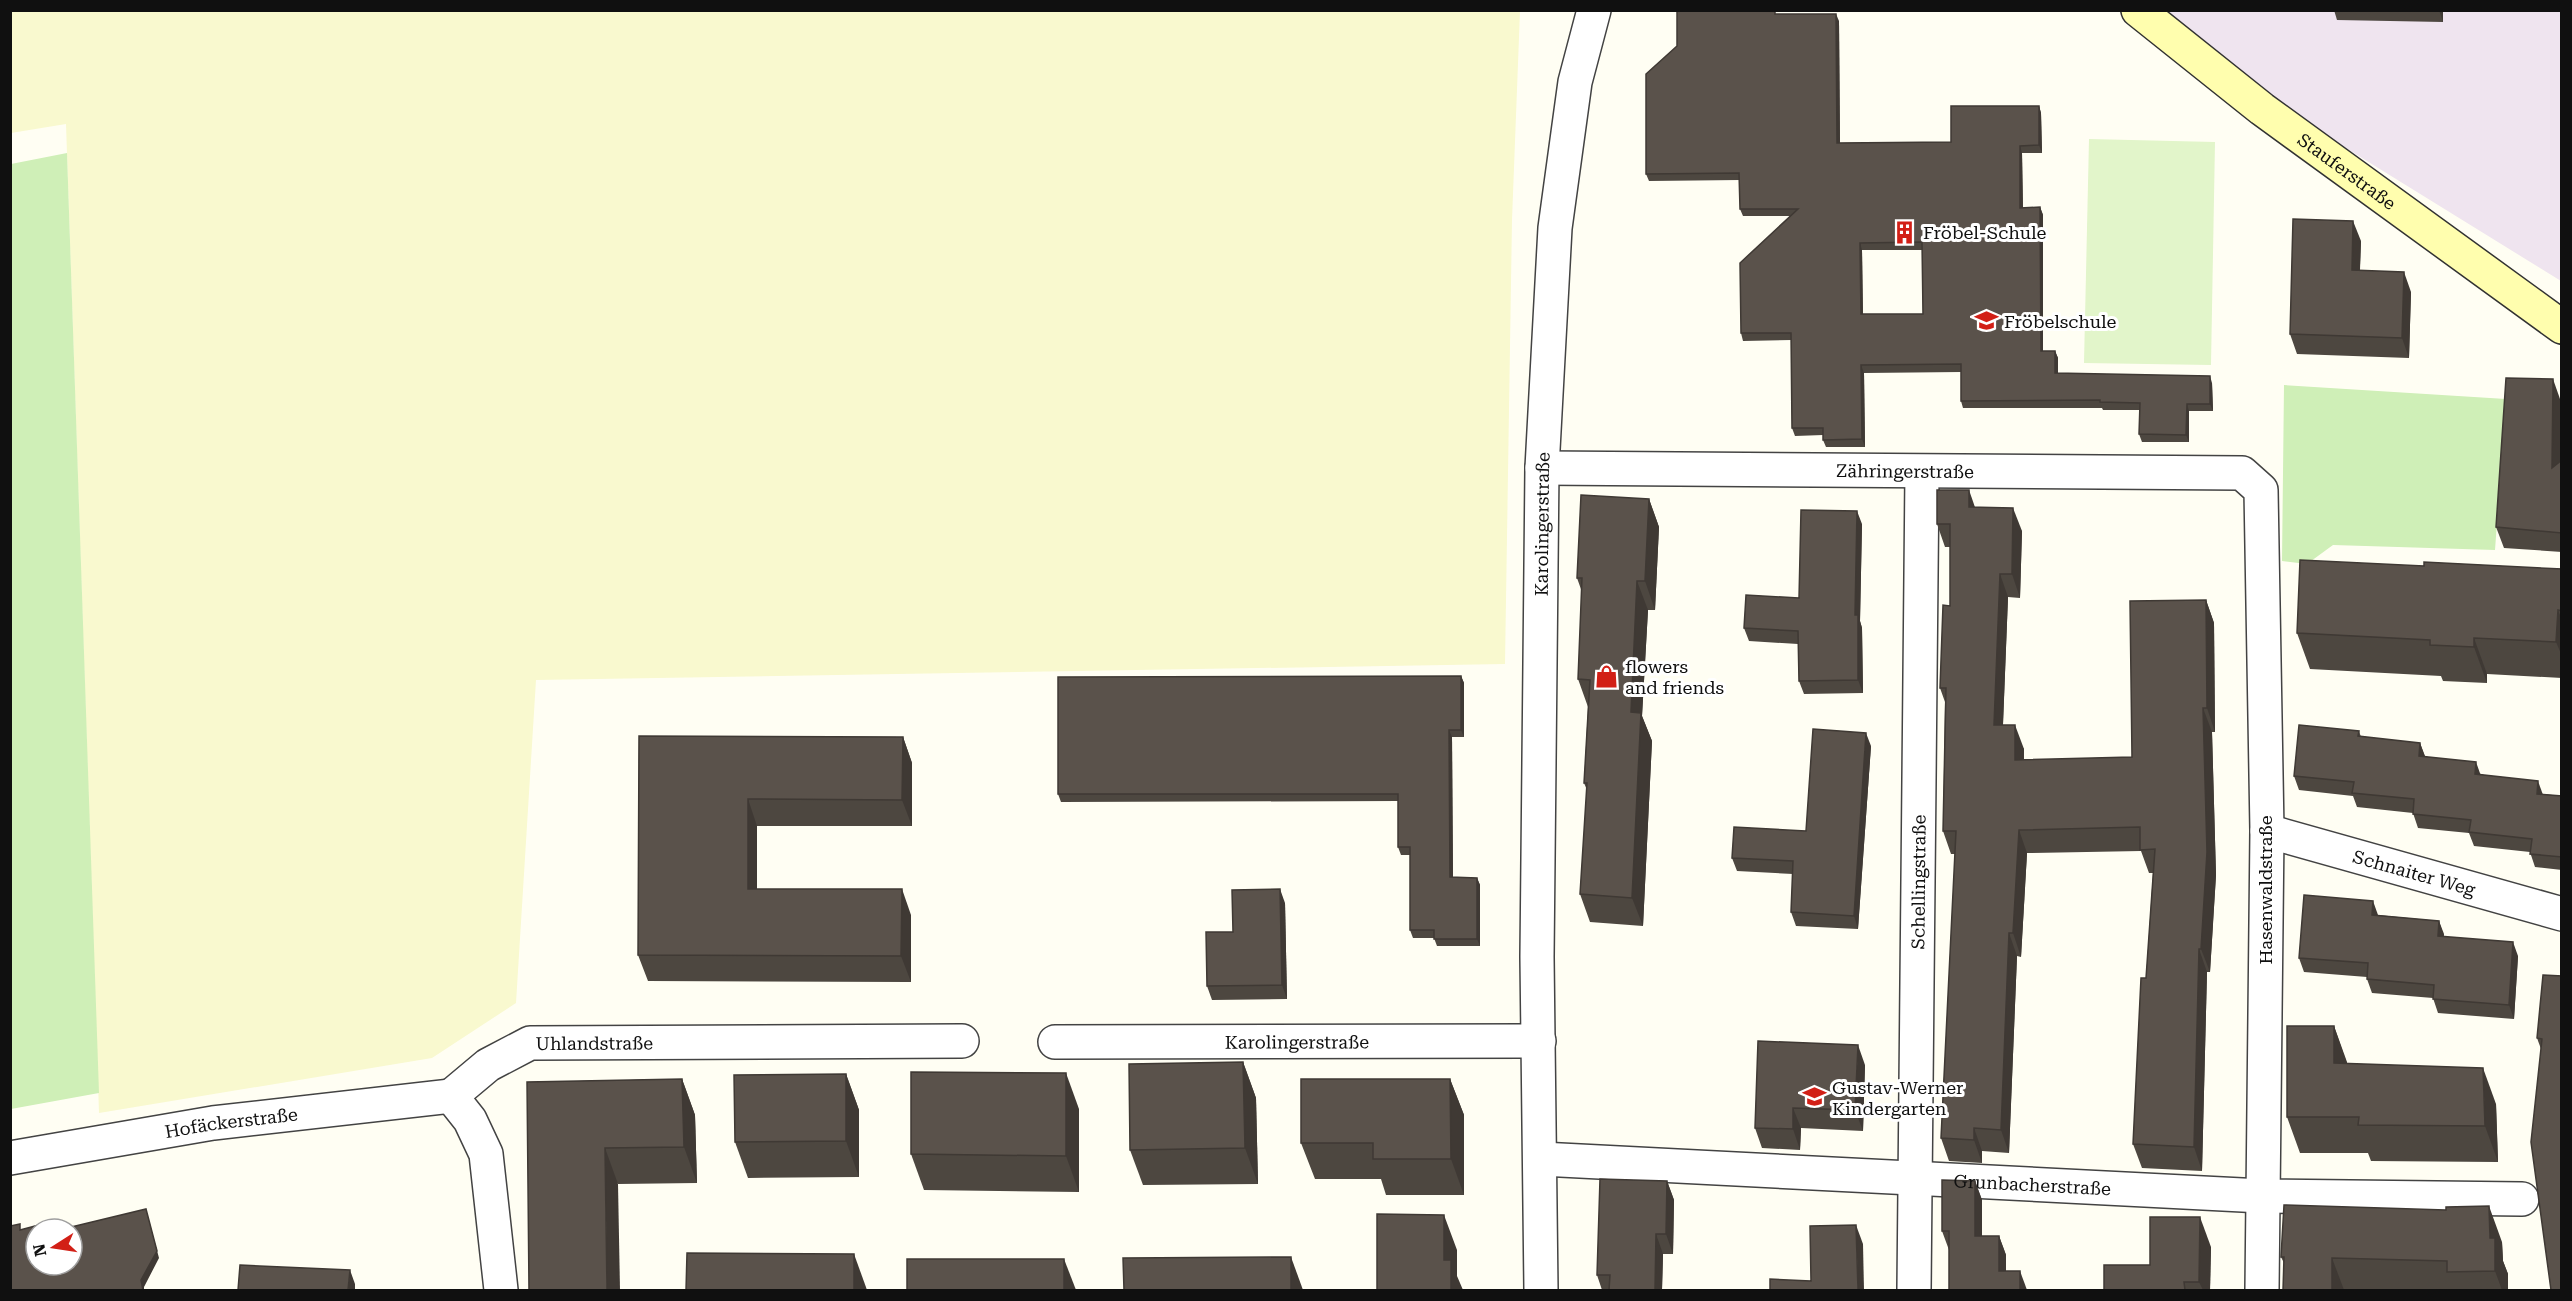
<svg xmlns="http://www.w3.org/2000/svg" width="2572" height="1301" viewBox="0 0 2572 1301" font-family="'Roboto Serif',serif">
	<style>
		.industrial { fill: #efe4ef }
		.farmland { fill: #f9f9cf }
		.green { fill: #cfefb7 }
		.pitch { fill: #e2f5ca }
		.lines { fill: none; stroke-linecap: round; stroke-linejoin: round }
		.minor-casing { stroke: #434343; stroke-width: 36 }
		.secondary-casing { stroke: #323232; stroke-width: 36 }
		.minor { stroke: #fff; stroke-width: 33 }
		.secondary { stroke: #fffeae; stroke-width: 33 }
		.wall { fill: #4d4740; fill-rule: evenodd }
		.shaded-wall { fill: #3f3934 }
		.building { fill: #5a524b; stroke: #3f3934; stroke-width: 1.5; fill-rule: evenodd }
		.labels { text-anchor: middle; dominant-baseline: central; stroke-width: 6; stroke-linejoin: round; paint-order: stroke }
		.street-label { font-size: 18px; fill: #101010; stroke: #fff }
		.poi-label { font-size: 18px; fill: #101010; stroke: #fff; text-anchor: start }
	</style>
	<rect width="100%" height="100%" fill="#fffef3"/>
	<polygon class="industrial" points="2157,11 2561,11 2561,281 2247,87"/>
	<polygon class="farmland" points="11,11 1520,11 1512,220 1505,664 536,680 516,1003 432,1058 99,1113 66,124 11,133"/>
	<g class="green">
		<polygon points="67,153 99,1093 11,1109 11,164"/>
		<polygon points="2284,385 2506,399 2495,550 2333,545 2307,564 2282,561"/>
	</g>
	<polygon class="pitch" points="2089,139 2215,142 2211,365 2084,363"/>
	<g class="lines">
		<defs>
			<g id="minor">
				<path id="s1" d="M 1542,468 L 2242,473 L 2261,490 L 2267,831 L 2262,1290"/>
				<path id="s2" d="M 2267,831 L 2562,914"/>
				<path id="s3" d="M 1055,1042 L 1539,1041"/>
				<path id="s4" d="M 451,1096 L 488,1065 L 530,1043 L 962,1041"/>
				<polyline points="451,1096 470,1120 486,1154 501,1290"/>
				<path id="s5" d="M 10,1158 L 213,1123 L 451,1096"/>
				<path id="s6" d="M 1541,1159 L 2262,1196 L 2522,1199"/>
				<path id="s7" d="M 1541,1290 L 1537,957 L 1542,468 L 1555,228 L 1575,82 L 1594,10"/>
				<path id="s8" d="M 1914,1290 L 1922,473"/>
			</g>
			<g id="secondary">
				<path id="s9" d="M 2138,10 L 2262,109 L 2562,327"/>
			</g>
		</defs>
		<use href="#minor" class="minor-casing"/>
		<use href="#secondary" class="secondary-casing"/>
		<use href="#minor" class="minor"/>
		<use href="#secondary" class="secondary"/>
	</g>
	<g class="wall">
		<polygon points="2334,10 2443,10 2443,22 2337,20"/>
		<path d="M 1778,14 L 1839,21 L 1840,143 L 1951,142 L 2039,106 L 2041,113 L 2042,153 L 2022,153 L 2023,208 L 2040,207 L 2043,215 L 2043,351 L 2055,351 L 2058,358 L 2058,373 L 2212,383 L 2213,411 L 2189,411 L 2189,442 L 2142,442 L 2139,434 L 2140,410 L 2103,410 L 2102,408 L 1963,408 L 1961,401 L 1961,372 L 1864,373 L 1865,447 L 1826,447 L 1823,440 L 1823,435 L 1795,436 L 1792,428 L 1791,340 L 1743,341 L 1741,333 L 1790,216 L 1743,216 L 1740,209 L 1740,180 L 1649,181 L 1646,174 ZM 1862,250 L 1922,250 L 1923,314 L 1863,314 Z"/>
		<polygon points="2361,241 2360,270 2411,292 2409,358 2297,354 2290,334"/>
		<polygon points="2560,399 2560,461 2562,460 2562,552 2504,548 2496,527"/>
		<polygon points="1649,499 1659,527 1655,610 1648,610 1642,716 1652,741 1643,926 1590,922 1580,894 1587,790 1584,783 1588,707 1578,679 1582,592 1577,578"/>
		<polygon points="1975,507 2022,531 2020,598 2008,597 2003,725 2024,749 2024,760 2132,757 2206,600 2214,623 2215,732 2212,732 2216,875 2210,972 2207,972 2202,1171 2142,1168 2133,1144 2146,978 2153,873 2149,873 2141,851 2027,853 2021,957 2017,956 2009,1153 1982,1151 1982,1163 1949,1161 1941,1138 1955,854 1951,854 1943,831 1945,702 1940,688 1950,606 1950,547 1945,547 1937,524"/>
		<polygon points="1862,524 1860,621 1862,628 1863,693 1804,694 1799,681 1798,644 1749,641 1744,628 1799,598"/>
		<polygon points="2424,566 2562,569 2562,678 2487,674 2487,683 2443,681 2441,676 2310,669 2297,633"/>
		<polygon points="1461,676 1464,683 1464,737 1452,737 1453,877 1477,878 1480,885 1480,946 1437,946 1434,938 1413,938 1410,930 1410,855 1401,855 1398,847 1398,801 1061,802 1058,794"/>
		<polygon points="2359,731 2361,737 2420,743 2425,756 2543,794 2562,796 2562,870 2535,867 2530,852 2474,846 2469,833 2418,828 2413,813 2357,807 2353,796 2299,790 2294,776"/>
		<polygon points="639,736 903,737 912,763 912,826 757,826 757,889 911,915 911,982 648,981 638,955"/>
		<polygon points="1871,746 1858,929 1796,926 1791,912 1793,874 1737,871 1732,858 1806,831"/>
		<polygon points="1285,903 1287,999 1212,1000 1207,986 1233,932"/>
		<polygon points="2378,915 2439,921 2444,937 2518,956 2514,1019 2438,1013 2433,998 2372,993 2367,979 2367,977 2304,972 2299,958"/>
		<polygon points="2562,976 2541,1049 2537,1038"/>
		<polygon points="2334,1026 2347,1064 2496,1104 2498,1162 2371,1161 2368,1153 2300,1153 2287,1117"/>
		<polygon points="1243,1062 1256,1098 1258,1184 1143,1185 1130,1150"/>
		<polygon points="1865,1065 1863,1131 1801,1128 1800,1150 1762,1148 1755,1128"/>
		<polygon points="846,1074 859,1110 859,1177 748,1178 735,1142"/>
		<polygon points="682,1079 695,1115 697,1183 618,1184 527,1082"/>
		<polygon points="1450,1079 1464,1115 1464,1195 1386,1195 1381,1179 1315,1179 1301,1143"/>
		<polygon points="1079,1109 1079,1192 924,1190 911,1154"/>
		<polygon points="1667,1181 1674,1200 1673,1254 1663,1254 1662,1290 1602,1290 1597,1275"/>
		<polygon points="1975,1181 1982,1200 1982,1236 1999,1236 2006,1255 2006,1271 2027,1290 1949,1250 1942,1231"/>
		<polygon points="2502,1242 2503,1261 2508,1274 2508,1290 2283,1290 2284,1263 2281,1257"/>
		<polygon points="2211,1247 2210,1290 2104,1290 2150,1265"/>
	</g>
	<g class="shaded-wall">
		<polygon points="2439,10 2443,10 2443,22"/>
		<polygon points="1836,14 1839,21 1840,150 1837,143"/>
		<polygon points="2039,106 2041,113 2042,153 2039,145"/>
		<polygon points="2020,146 2022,153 2023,215 2020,208"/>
		<polygon points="2040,207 2043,215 2043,358 2041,351"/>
		<polygon points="2353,221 2361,241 2359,290 2352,270"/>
		<polygon points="1860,243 1862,250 1863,322 1861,314"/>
		<polygon points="2404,272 2411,292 2409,358 2402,338"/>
		<polygon points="2055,351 2058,358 2058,381 2055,373"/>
		<polygon points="1861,365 1864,373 1865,447 1862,439"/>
		<polygon points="2210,376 2212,383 2213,411 2210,404"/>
		<polygon points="2553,379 2560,399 2560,489 2552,468"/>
		<polygon points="2187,404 2189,411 2189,442 2186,435"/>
		<polygon points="1969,490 1977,513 1969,507"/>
		<polygon points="1649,499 1659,527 1655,610 1645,581"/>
		<polygon points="2013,508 2022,531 2020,598 2012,574"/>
		<polygon points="1857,511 1862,524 1860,621 1862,628 1863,693 1858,680 1855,615"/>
		<polygon points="2000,574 2008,597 2002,748 1994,725"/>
		<polygon points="1637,581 1648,610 1642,716 1652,741 1643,926 1632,898 1631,712"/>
		<polygon points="2206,600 2214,623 2215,732 2207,708"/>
		<polygon points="2558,610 2562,620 2562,656 2556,642"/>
		<polygon points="2474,638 2487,674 2487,683 2474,647"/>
		<polygon points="1461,676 1464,683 1464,737 1461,730"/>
		<polygon points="2203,708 2212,732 2216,875 2210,972 2201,949"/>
		<polygon points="2015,725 2024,749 2023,784 2015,760"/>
		<polygon points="1449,730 1452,737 1453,885 1450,877"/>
		<polygon points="1866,733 1871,746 1858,929 1854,916"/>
		<polygon points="903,737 912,763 912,826 902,800"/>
		<polygon points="2420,743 2425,757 2419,756"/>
		<polygon points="2476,762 2481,776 2475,774"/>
		<polygon points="2538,781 2543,795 2537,794"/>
		<polygon points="748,799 757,826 757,915 748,889"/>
		<polygon points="2019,830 2027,853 2021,957 2013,933"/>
		<polygon points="1477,878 1480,885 1480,946 1477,939"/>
		<polygon points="902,889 911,915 911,982 901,956"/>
		<polygon points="1280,889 1285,903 1287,999 1282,985"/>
		<polygon points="2373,901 2378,915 2372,915"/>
		<polygon points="2439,921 2444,934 2443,950 2438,936"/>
		<polygon points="2009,933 2017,956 2009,1153 2001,1130"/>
		<polygon points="2513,942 2518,956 2514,1019 2509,1005"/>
		<polygon points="2199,949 2207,972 2202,1171 2194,1147"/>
		<polygon points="2334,1026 2347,1062 2347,1099 2334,1063"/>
		<polygon points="1858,1045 1865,1065 1863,1131 1855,1110"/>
		<polygon points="1243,1062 1256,1098 1258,1184 1245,1148"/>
		<polygon points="2483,1068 2496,1104 2498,1162 2485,1126"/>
		<polygon points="1066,1073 1079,1109 1079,1192 1066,1156"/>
		<polygon points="846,1074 859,1110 859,1177 846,1141"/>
		<polygon points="682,1079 695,1115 697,1183 684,1147"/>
		<polygon points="1450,1079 1464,1115 1464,1195 1451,1159"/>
		<polygon points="1793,1108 1801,1128 1800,1150 1793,1129"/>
		<polygon points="1974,1128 1982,1151 1982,1163 1974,1140"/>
		<polygon points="605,1148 618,1184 620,1290 607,1290"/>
		<polygon points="1667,1181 1674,1200 1673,1254 1666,1234"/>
		<polygon points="1975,1181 1982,1200 1982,1255 1975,1236"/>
		<polygon points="2489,1206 2502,1242 2503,1261 2508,1274 2508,1290 2502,1290 2495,1271 2490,1238"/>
		<polygon points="146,1209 159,1258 144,1287 144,1290 143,1290 141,1280"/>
		<polygon points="1444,1215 1457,1250 1457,1276 1463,1290 1451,1290 1444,1260"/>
		<polygon points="2200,1217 2211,1247 2210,1290 2203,1290 2199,1282"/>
		<polygon points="1856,1225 1863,1244 1864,1290 1858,1290"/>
		<polygon points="1656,1234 1663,1254 1662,1290 1655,1290"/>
		<polygon points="1999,1236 2006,1255 2006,1290 1999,1271"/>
		<polygon points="854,1254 867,1290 854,1290"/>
		<polygon points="1291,1257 1303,1290 1291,1290"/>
		<polygon points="2332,1258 2344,1290 2332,1290"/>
		<polygon points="1064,1259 1076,1290 1064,1290"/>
		<polygon points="350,1270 355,1284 355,1290 348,1290"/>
		<polygon points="2020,1271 2027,1290 2020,1290"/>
	</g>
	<g class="building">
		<path d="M 1677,10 L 1775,10 L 1775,14 L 1836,14 L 1837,143 L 1951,142 L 1951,106 L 2039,106 L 2039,145 L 2020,146 L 2020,208 L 2040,207 L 2041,351 L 2055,351 L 2055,373 L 2210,376 L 2210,404 L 2187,404 L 2186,435 L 2139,434 L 2140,403 L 2100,402 L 2100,400 L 1961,401 L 1961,364 L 1861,365 L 1862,439 L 1823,440 L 1823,428 L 1792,428 L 1791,333 L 1741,333 L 1740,263 L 1798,209 L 1740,209 L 1739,173 L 1646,174 L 1646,74 L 1677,46 ZM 1922,242 L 1923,314 L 1861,314 L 1860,243 Z"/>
		<polygon points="2293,219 2353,221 2352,270 2404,272 2402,338 2290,334"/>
		<polygon points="2506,378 2553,379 2552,468 2562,460 2562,533 2496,527"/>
		<polygon points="1937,490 1969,490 1969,507 2013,508 2012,574 2000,574 1994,725 2015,725 2015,760 2132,757 2130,601 2206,600 2207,708 2203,708 2207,852 2201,949 2199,949 2194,1147 2133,1144 2141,978 2146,978 2155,849 2140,850 2140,827 2019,830 2013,933 2009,933 2001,1130 1974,1128 1974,1140 1941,1138 1956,831 1943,831 1946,688 1940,688 1943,605 1950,606 1950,524 1937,524"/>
		<polygon points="1581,495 1649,499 1645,581 1637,581 1631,712 1641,713 1632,898 1580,894 1587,783 1584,783 1590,680 1578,679 1582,578 1577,578"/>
		<polygon points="1801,510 1857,511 1855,615 1858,615 1858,680 1799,681 1798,631 1744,628 1746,595 1799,598"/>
		<polygon points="2300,560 2424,566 2424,562 2562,569 2562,611 2558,610 2556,642 2474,638 2474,647 2430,645 2430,640 2297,633"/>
		<polygon points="1461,676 1461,730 1449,730 1450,877 1477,878 1477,939 1434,939 1434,930 1410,930 1410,847 1398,847 1398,794 1058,794 1058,677"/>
		<polygon points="2299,725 2359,731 2358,736 2420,743 2419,756 2476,762 2475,774 2538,781 2537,794 2562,796 2562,857 2530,854 2532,839 2469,832 2471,820 2413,814 2414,799 2352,793 2354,782 2294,776"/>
		<polygon points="1813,729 1866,733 1854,916 1791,912 1793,861 1732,858 1734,827 1806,831"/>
		<polygon points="639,736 903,737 902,800 748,799 748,889 902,889 901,956 638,955"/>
		<polygon points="1280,889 1282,985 1207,986 1206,932 1233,932 1232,890"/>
		<polygon points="2304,895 2373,901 2372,915 2439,921 2438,936 2513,942 2509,1005 2433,999 2434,985 2367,979 2368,963 2299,958"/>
		<polygon points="2543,975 2562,976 2562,1290 2551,1290 2531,1142 2542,1039 2537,1038"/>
		<polygon points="2287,1026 2334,1026 2334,1063 2483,1068 2485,1126 2358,1125 2359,1117 2287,1117"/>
		<polygon points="1758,1041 1858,1045 1855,1110 1793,1108 1793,1129 1755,1128"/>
		<polygon points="1243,1062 1245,1148 1130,1150 1129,1064"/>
		<polygon points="911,1072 1066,1073 1066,1156 911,1154"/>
		<polygon points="846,1074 846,1141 735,1142 734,1075"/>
		<polygon points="682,1079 684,1147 605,1148 607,1290 529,1290 527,1082"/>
		<polygon points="1301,1079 1450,1079 1451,1159 1373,1159 1373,1143 1301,1143"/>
		<polygon points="1600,1179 1667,1181 1666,1234 1656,1234 1655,1290 1609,1290 1610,1275 1597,1275"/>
		<polygon points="1942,1180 1975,1181 1975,1236 1999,1236 1999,1271 2020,1271 2020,1290 1949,1290 1949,1231 1942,1231"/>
		<polygon points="2284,1205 2446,1210 2446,1207 2489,1206 2490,1238 2495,1238 2495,1271 2447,1272 2447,1261 2332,1258 2332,1290 2283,1290 2284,1257 2281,1257"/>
		<polygon points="146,1209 157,1251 141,1280 143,1290 10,1290 10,1226 20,1224 20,1230 54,1221 56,1229 36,1229 36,1265 72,1265 72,1229 63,1229"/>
		<polygon points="1377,1214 1444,1215 1444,1260 1451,1260 1451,1290 1377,1290"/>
		<polygon points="2150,1217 2200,1217 2199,1282 2184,1282 2185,1290 2104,1290 2104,1265 2150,1265"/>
		<polygon points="1856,1225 1858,1290 1770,1290 1770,1279 1811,1281 1810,1226"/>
		<polygon points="687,1253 854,1254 854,1290 686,1290"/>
		<polygon points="1291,1257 1291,1290 1124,1290 1123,1258"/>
		<rect x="907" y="1259" width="157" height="31"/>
		<polygon points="240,1265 350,1270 348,1290 238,1290"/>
	</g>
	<defs>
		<symbol id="building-bare" viewBox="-9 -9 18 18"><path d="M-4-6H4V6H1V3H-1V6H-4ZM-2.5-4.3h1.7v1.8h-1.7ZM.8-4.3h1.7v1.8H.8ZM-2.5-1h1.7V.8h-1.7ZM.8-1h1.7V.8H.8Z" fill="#d21f16" stroke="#fff" stroke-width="2.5" paint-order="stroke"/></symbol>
		<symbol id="school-bare" viewBox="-9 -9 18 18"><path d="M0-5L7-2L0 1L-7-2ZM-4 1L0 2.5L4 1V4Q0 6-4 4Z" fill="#d21f16" stroke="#fff" stroke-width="2.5" paint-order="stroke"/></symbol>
		<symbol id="shop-bare" viewBox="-9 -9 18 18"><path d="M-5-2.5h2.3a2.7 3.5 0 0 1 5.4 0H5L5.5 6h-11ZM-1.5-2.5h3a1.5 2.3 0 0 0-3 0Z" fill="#d21f16" stroke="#fff" stroke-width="2.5" paint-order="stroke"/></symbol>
	</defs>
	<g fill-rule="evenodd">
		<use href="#building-bare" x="1888" y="216" width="33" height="33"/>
		<use href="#school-bare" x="1970" y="304" width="33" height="33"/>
		<use href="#shop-bare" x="1590" y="660" width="33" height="33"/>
		<use href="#school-bare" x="1798" y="1080" width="33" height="33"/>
	</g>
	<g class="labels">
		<g class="street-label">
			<text stroke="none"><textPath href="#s9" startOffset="264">Stauferstraße</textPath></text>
			<text stroke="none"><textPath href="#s1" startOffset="363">Zähringerstraße</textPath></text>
			<text stroke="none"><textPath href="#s7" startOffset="766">Karolingerstraße</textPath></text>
			<text stroke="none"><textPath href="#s2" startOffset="153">Schnaiter Weg</textPath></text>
			<text stroke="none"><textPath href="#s8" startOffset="408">Schellingstraße</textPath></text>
			<text transform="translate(2265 890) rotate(-90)">Hasenwaldstraße</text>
			<text stroke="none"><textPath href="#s3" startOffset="242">Karolingerstraße</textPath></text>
			<text stroke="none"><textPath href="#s4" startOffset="160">Uhlandstraße</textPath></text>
			<text stroke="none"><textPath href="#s5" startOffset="224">Hofäckerstraße</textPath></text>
			<text stroke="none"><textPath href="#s6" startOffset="492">Grunbacherstraße</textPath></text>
		</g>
		<g class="poi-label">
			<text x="1923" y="232">Fröbel-Schule</text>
			<text x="2004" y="321">Fröbelschule</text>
			<text x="1625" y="666">flowers<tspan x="1625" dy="21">and friends</tspan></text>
			<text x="1832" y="1087">Gustav-Werner<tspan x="1832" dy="21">Kindergarten</tspan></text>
		</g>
	</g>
	<rect width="2572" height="1301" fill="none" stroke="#101010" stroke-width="24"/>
	<g transform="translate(54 1247) rotate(258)"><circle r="28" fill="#ffffff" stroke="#9f9f9f" stroke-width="1.5"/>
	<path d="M0-4.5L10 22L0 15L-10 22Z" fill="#d21f16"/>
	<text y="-9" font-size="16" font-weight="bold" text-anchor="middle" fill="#101010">N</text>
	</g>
</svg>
